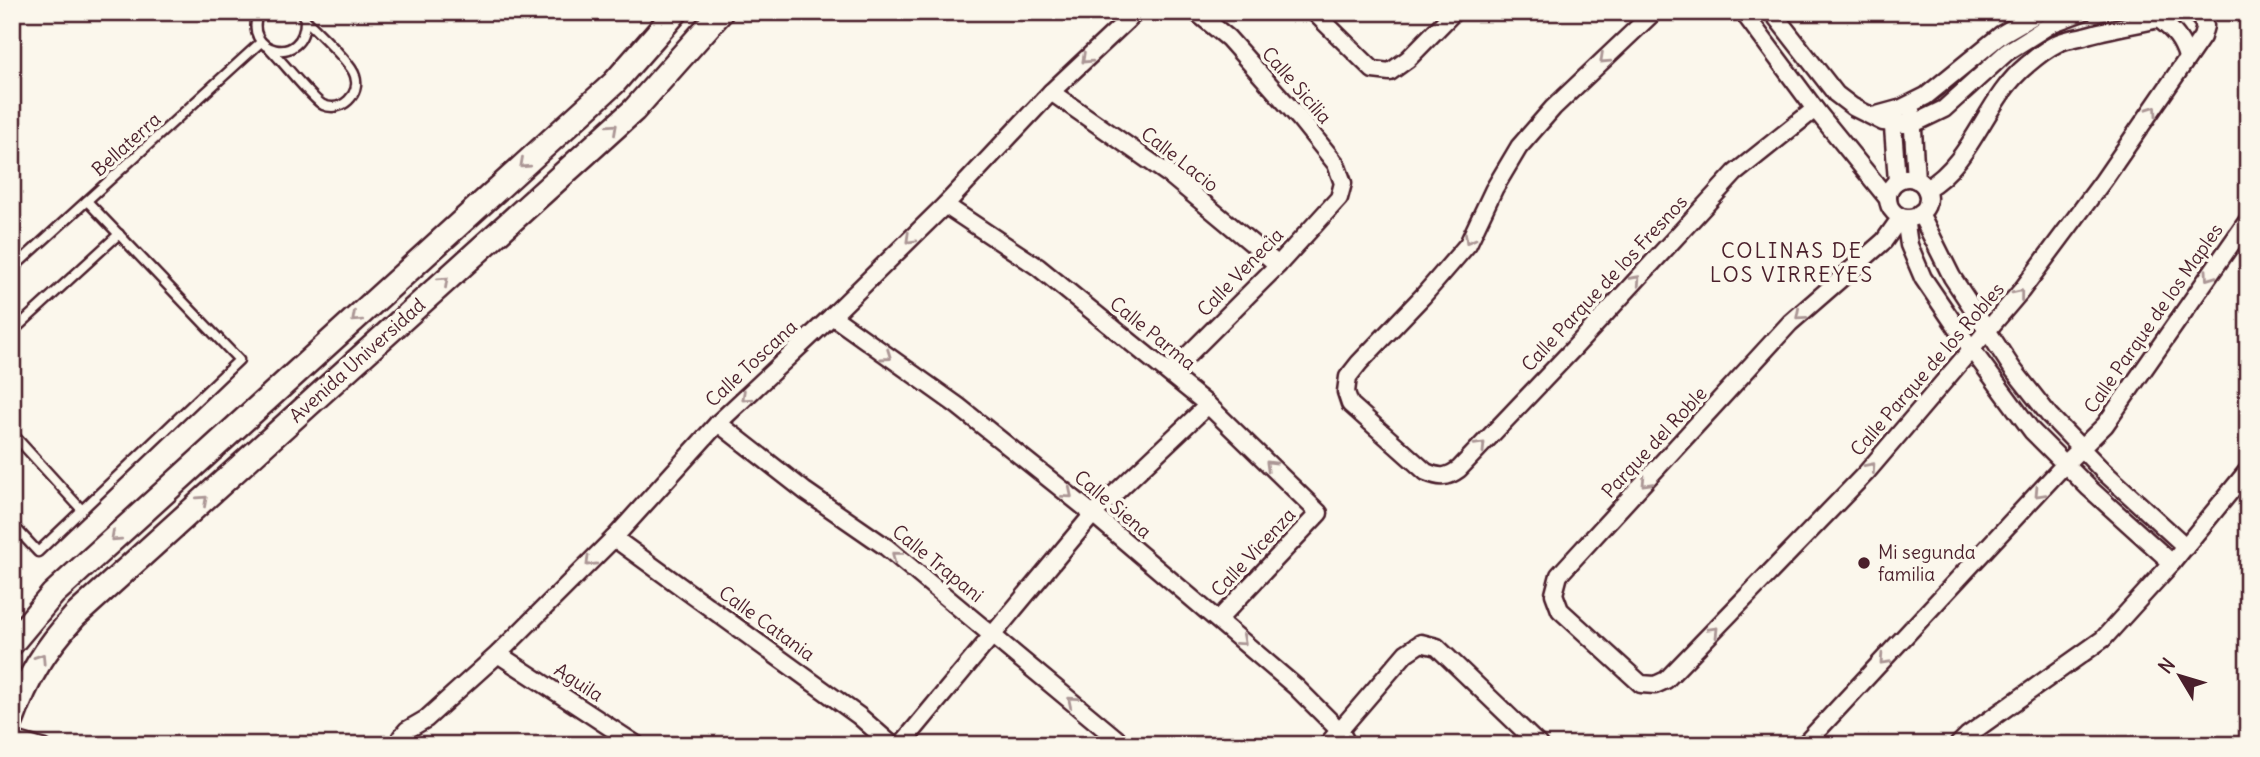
<svg xmlns="http://www.w3.org/2000/svg" width="2260" height="757" viewBox="0 0 2260 757" font-family="Delius,sans-serif">
	<style>
		.lines { fill: none; stroke-linecap: round; stroke-linejoin: round }
		.stream { stroke: #6f839c; stroke-width: 5 }
		.service-casing { stroke: #4a1f2b; stroke-width: 13 }
		.minor-casing { stroke: #4a1f2b; stroke-width: 21 }
		.secondary-casing { stroke: #4a1f2b; stroke-width: 28 }
		.service { stroke: #fbf7ec; stroke-width: 8 }
		.minor { stroke: #fbf7ec; stroke-width: 16 }
		.secondary { stroke: #fbf7ec; stroke-width: 23 }
		.oneway { stroke: #ab9695 }
		.poi-dot { fill: #4a1f2b; stroke: #fbf7ec; stroke-width: 2.5 }
		.labels { text-anchor: middle; dominant-baseline: central; stroke-width: 7; stroke-linejoin: round; paint-order: stroke }
		.street-label { font-size: 19px; fill: #4a1f2b; stroke: #fbf7ec }
		.poi-label { font-size: 19px; fill: #4a1f2b; stroke: #fbf7ec; text-anchor: start }
		.neighbourhood-label { font-size: 21px; letter-spacing: 2px; fill: #4a1f2b; stroke: #fbf7ec }
	</style>
	<rect width="100%" height="100%" fill="#fbf7ec"/>
	<filter id="ink" filterUnits="userSpaceOnUse"><feTurbulence type="fractalNoise" baseFrequency=".0143" numOctaves="2"/><feDisplacementMap in="SourceGraphic" scale="14" xChannelSelector="R" yChannelSelector="G"/><feConvolveMatrix kernelMatrix="1 2 1 2 8 2 1 2 1" color-interpolation-filters="sRGB"/></filter>
	<g filter="url(#ink)">
		<g class="lines">
			<g class="stream">
				<polyline points="2179,745 2182,745"/>
				<polyline points="2244,745 2248,736"/>
			</g>
			<defs>
				<g id="service">
					<path d="M 259,12 C 240,53 306,69 305,19"/>
					<path d="M 271,50 C 282,61 313,100 323,105 C 342,113 361,94 355,76 C 352,63 316,31 305,19 L 301,12"/>
					<polyline points="12,269 261,42"/>
					<polyline points="12,332 119,234"/>
					<polyline points="12,433 82,510"/>
					<polyline points="12,524 38,552 239,360 87,201"/>
					<polyline points="12,735 46,745"/>
				</g>
				<g id="minor">
					<polyline points="1314,12 1373,70 1390,72 1408,59 1454,12"/>
					<path d="M 1654,12 L 1553,108 L 1519,147 L 1494,189 L 1468,244 L 1423,296 L 1359,363 L 1348,377 L 1346,392 L 1350,404 L 1426,472 C 1440,478 1447,478 1459,469 L 1574,348 L 1735,173 L 1815,109"/>
					<polyline points="1743,12 1815,109 1888,199"/>
					<polyline points="1772,12 1836,94 1853,107 1883,122 1904,124 1913,124 1944,109 2007,52 2053,23 2083,12"/>
					<path d="M 2160,20 C 2174,31 2182,40 2187,57"/>
					<polyline points="1051,92 1171,176 1278,265"/>
					<polyline points="1912,113 1916,180"/>
					<polyline points="1892,114 1897,181"/>
					<polyline points="1873,116 1902,108 1926,96 2002,34 2040,12"/>
					<circle cx="1908" cy="198" r="20"/>
					<path d="M 1926,189 C 1974,161 1985,99 2027,65 C 2036,57 2048,48 2058,43 C 2066,39 2076,38 2084,36 C 2117,26 2151,23 2184,12"/>
					<polyline points="945,205 1038,267 1208,405 1319,513 1218,620"/>
					<polyline points="1920,213 1952,277 2012,368 2049,415 2103,471 2186,547"/>
					<path d="M 1901,217 L 1884,241 L 1790,323 L 1559,575 L 1554,594 L 1560,610 L 1641,684 L 1655,685 L 1666,680 L 1866,473 L 2021,291 L 2103,181 L 2202,37 L 2205,26 C 2201,18 2197,13 2188,12"/>
					<polyline points="1905,218 1909,245 1923,278 1972,350 2032,431 2089,488 2172,563"/>
					<polyline points="832,316 958,406 1093,514 1296,687 1340,731 1348,745"/>
					<polyline points="1170,373 1278,265 1339,198 1343,183 1336,164 1300,119 1228,38 1196,12"/>
					<polyline points="718,423 805,491 886,547 1124,745"/>
					<polyline points="614,538 859,716 892,745"/>
					<polyline points="498,654 637,745"/>
					<polyline points="400,745 401,737 407,730 426,719 498,654 614,538 718,423 832,316 945,205 1051,92 1136,12"/>
					<polyline points="901,745 1093,514 1208,405"/>
					<polyline points="1327,745 1406,653 1421,643 1437,647 1539,745"/>
					<polyline points="1804,745 2065,464 2105,425 2248,220"/>
					<polyline points="1958,745 1968,735 2103,639 2172,563 2248,470"/>
				</g>
				<g id="secondary">
					<polyline points="12,643 53,594 614,83 676,12"/>
					<path d="M 12,720 C 27,678 45,649 75,616 L 634,110 L 721,12"/>
				</g>
			</defs>
			<use href="#service" class="service-casing"/>
			<use href="#minor" class="minor-casing"/>
			<use href="#secondary" class="secondary-casing"/>
			<use href="#service" class="service"/>
			<use href="#minor" class="minor"/>
			<use href="#secondary" class="secondary"/>
		</g>
		<defs><path id="oneway-chevron" d="M-2-3.5L2.5 0L-2 3.5" fill="none" stroke-width="1.6" stroke-linecap="round" stroke-linejoin="round" transform="scale(1.75)"/></defs>
		<g class="oneway">
			<use href="#oneway-chevron" transform="translate(1086 59) rotate(137)"/>
			<use href="#oneway-chevron" transform="translate(1604 59) rotate(137)"/>
			<use href="#oneway-chevron" transform="translate(2153 110) rotate(-55)"/>
			<use href="#oneway-chevron" transform="translate(613 128) rotate(-42)"/>
			<use href="#oneway-chevron" transform="translate(524 164) rotate(138)"/>
			<use href="#oneway-chevron" transform="translate(910 239) rotate(136)"/>
			<use href="#oneway-chevron" transform="translate(1469 239) rotate(120)"/>
			<use href="#oneway-chevron" transform="translate(2209 276) rotate(125)"/>
			<use href="#oneway-chevron" transform="translate(1636 280) rotate(-48)"/>
			<use href="#oneway-chevron" transform="translate(444 281) rotate(-42)"/>
			<use href="#oneway-chevron" transform="translate(2019 294) rotate(-51)"/>
			<use href="#oneway-chevron" transform="translate(1800 315) rotate(139)"/>
			<use href="#oneway-chevron" transform="translate(356 318) rotate(138)"/>
			<use href="#oneway-chevron" transform="translate(887 356) rotate(35)"/>
			<use href="#oneway-chevron" transform="translate(746 397) rotate(137)"/>
			<use href="#oneway-chevron" transform="translate(1481 446) rotate(-46)"/>
			<use href="#oneway-chevron" transform="translate(1270 465) rotate(-136)"/>
			<use href="#oneway-chevron" transform="translate(1871 467) rotate(-49)"/>
			<use href="#oneway-chevron" transform="translate(1646 482) rotate(133)"/>
			<use href="#oneway-chevron" transform="translate(2039 493) rotate(133)"/>
			<use href="#oneway-chevron" transform="translate(1068 494) rotate(40)"/>
			<use href="#oneway-chevron" transform="translate(203 500) rotate(-42)"/>
			<use href="#oneway-chevron" transform="translate(115 537) rotate(138)"/>
			<use href="#oneway-chevron" transform="translate(896 556) rotate(-141)"/>
			<use href="#oneway-chevron" transform="translate(590 562) rotate(135)"/>
			<use href="#oneway-chevron" transform="translate(1714 631) rotate(-46)"/>
			<use href="#oneway-chevron" transform="translate(1242 641) rotate(41)"/>
			<use href="#oneway-chevron" transform="translate(41 658) rotate(-57)"/>
			<use href="#oneway-chevron" transform="translate(1884 660) rotate(133)"/>
			<use href="#oneway-chevron" transform="translate(1072 701) rotate(-140)"/>
		</g>
	</g>
	<circle class="poi-dot" cx="1864" cy="563" r="7"/>
	<g class="labels">
		<g class="street-label">
			<text transform="translate(1297 85) rotate(49)">Calle Sicilia</text>
			<text transform="translate(126 144) rotate(-42)">Bellaterra</text>
			<text transform="translate(1180 159) rotate(38)">Calle Lacio</text>
			<text transform="translate(1240 272) rotate(-46)">Calle Venecia</text>
			<text transform="translate(1604 283) rotate(-47)">Calle Parque de los Fresnos</text>
			<text transform="translate(2153 318) rotate(-55)">Calle Parque de los Maples</text>
			<text transform="translate(1153 333) rotate(39)">Calle Parma</text>
			<text transform="translate(357 360) rotate(-42)">Avenida Universidad</text>
			<text transform="translate(751 363) rotate(-43)">Calle Toscana</text>
			<text transform="translate(1927 369) rotate(-49)">Calle Parque de los Robles</text>
			<text transform="translate(1654 442) rotate(-47)">Parque del Roble</text>
			<text transform="translate(1113 504) rotate(40)">Calle Siena</text>
			<text transform="translate(1253 552) rotate(-47)">Calle Vicenza</text>
			<text transform="translate(938 563) rotate(39)">Calle Trapani</text>
			<text transform="translate(767 623) rotate(36)">Calle Catania</text>
			<text transform="translate(579 682) rotate(33)">Aguila</text>
		</g>
		<g class="poi-label">
			<text x="1878" y="552">Mi segunda<tspan x="1878" dy="22">familia</tspan></text>
		</g>
		<g class="neighbourhood-label">
			<text x="1792" y="250">COLINAS DE<tspan x="1792" dy="24">LOS VIRREYES</tspan></text>
		</g>
	</g>
	<rect width="2260" height="757" fill="none" stroke="#fbf7ec" stroke-width="42"/>
	<rect x="21" y="21" width="2218" height="715" fill="none" stroke="#4a1f2b" stroke-width="2.5" filter="url(#ink)"/>
	<g transform="translate(2180 676) rotate(308)" stroke="#fbf7ec" stroke-width="5" paint-order="stroke">
	<path d="M0-5L12 26L0 18L-12 26Z" fill="#4a1f2b"/>
	<text y="-10" font-size="19" font-weight="bold" text-anchor="middle" fill="#4a1f2b">N</text>
	</g>
</svg>
